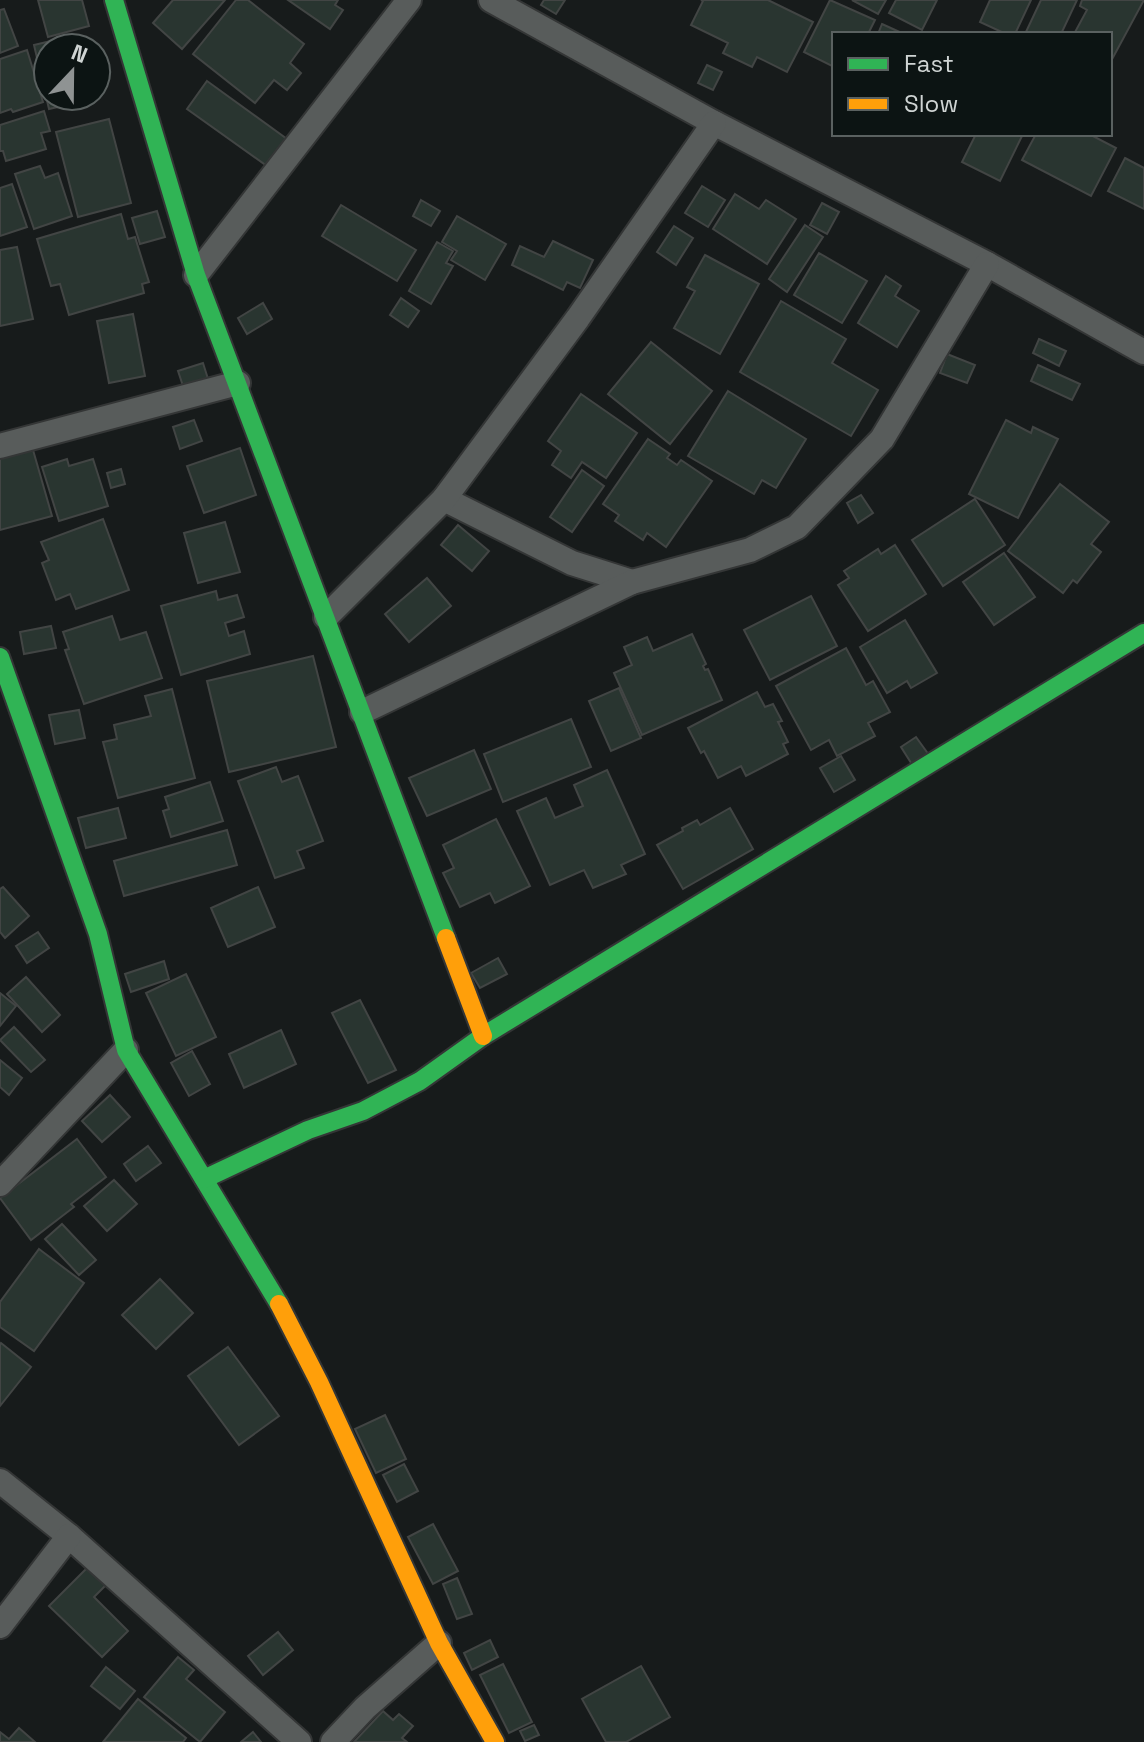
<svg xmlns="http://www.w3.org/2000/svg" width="1144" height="1742" viewBox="0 0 1144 1742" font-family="'Space Grotesk',sans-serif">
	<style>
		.building { fill: #293530; stroke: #424544; stroke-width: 2 }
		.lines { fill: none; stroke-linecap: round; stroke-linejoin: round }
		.street-casing { stroke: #343636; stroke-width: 28 }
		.fast-casing { stroke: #343636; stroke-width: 22 }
		.slow-casing { stroke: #343636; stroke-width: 22 }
		.street { stroke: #585c5b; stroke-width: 24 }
		.fast { stroke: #30b455; stroke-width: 18 }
		.slow { stroke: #ff9f0a; stroke-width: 18 }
	</style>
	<rect width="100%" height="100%" fill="#171b1b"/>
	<g class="building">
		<polygon points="38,0 82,0 89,26 48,37"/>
		<polygon points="173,0 225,0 182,49 153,23"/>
		<polygon points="236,0 248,0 304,44 290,63 301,73 287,90 274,80 255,103 193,54"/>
		<polygon points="288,0 338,0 335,5 343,10 330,29"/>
		<polygon points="544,0 565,0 556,14 541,5"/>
		<polygon points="701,0 768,0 813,22 787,72 757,57 752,67 723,53 728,43 691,25 703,1"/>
		<polygon points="830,0 875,20 868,34 834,34 834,67 804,52"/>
		<polygon points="852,0 886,0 878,14"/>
		<polygon points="896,0 937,0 922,30 889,13"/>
		<polygon points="990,0 1031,0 1015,34 1006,34 980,22"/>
		<polygon points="1041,0 1077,0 1061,34 1025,34"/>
		<polygon points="1082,0 1144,0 1110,63 1110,34 1074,34 1087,10 1080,6"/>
		<polygon points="4,9 18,46 0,53 0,10"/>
		<polygon points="882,24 904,34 878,34"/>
		<polygon points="76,35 80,47 87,45 88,48 48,48 48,96 92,96 93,99 49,109 34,45"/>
		<polygon points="27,50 43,102 13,112 11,109 0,113 0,59"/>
		<polygon points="707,65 722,72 713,90 698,83"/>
		<polygon points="207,81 287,139 267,166 187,109"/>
		<polygon points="44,111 50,131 41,133 46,149 6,161 3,151 0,151 0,125"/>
		<polygon points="109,119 131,203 78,217 56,132"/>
		<polygon points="976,134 1023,134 1000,181 962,162"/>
		<polygon points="1036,134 1089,134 1116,148 1091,196 1022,160"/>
		<polygon points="1125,158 1144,168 1144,209 1108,191"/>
		<polygon points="40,166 45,178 58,173 72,216 34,229 15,174"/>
		<polygon points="12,184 27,227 0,236 0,188"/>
		<polygon points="702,186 725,200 708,227 685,213"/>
		<polygon points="735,194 759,209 766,200 796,219 767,264 713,229"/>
		<polygon points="421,200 440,211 431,226 413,216"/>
		<polygon points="822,203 839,212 827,234 810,225"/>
		<polygon points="341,205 416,250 397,281 322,236"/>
		<polygon points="157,211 165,237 140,244 132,218"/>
		<polygon points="121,214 128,239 135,237 149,282 142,284 144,293 69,315 60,284 51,286 37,239"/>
		<polygon points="457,216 506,244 485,280 451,260 457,251 442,242"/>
		<polygon points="805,225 823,237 787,292 769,279"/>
		<polygon points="674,226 693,238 676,265 657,252"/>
		<polygon points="553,241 593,260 580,288 567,282 563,290 512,265 520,246 544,257"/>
		<polygon points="437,242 453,251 446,263 453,266 431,304 409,291"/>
		<polygon points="17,247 33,319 0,326 0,250"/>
		<polygon points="819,253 867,281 842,323 794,295"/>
		<polygon points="705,255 759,284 720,354 674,328 695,291 687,287"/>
		<polygon points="886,276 901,286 895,296 919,311 897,347 858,323"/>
		<polygon points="401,298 419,311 408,327 390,315"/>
		<polygon points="781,301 846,339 832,363 878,390 851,436 740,372"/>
		<polygon points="263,303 272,319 247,334 238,318"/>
		<polygon points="133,314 145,376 109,383 97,321"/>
		<polygon points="1039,339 1066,351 1059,366 1033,353"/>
		<polygon points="651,342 712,391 670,444 608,394"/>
		<polygon points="947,354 975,365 967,383 940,373"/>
		<polygon points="203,363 209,382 184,389 178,371"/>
		<polygon points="1038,365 1080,384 1072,400 1031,381"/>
		<polygon points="728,391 806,439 776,488 762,480 754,494 688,456"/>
		<polygon points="581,394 637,433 606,478 582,462 571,478 552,465 561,451 548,441"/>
		<polygon points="194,420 202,441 180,449 173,427"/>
		<polygon points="1006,420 1031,433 1033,427 1058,439 1018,518 969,494"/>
		<polygon points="648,439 670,454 667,458 677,465 681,460 712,481 666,547 647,533 643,540 615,521 619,515 603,504"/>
		<polygon points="31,443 52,516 0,530 0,452"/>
		<polygon points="240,448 256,495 204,513 187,466"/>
		<polygon points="67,459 69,466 93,459 108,506 59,521 42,467"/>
		<polygon points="121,469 125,484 111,488 107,473"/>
		<polygon points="582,470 604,486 572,532 550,517"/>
		<polygon points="1060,484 1109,522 1091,544 1101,552 1077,583 1073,580 1063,593 1008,551"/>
		<polygon points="861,495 873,513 858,523 847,503"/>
		<polygon points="975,499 1005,545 943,586 912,540"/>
		<polygon points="103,519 129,590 76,609 70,594 56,600 42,563 49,560 41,542"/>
		<polygon points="225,522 240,572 198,583 184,533"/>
		<polygon points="458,525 489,551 472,571 441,545"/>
		<polygon points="895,545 926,594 868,631 838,585 849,578 844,571 878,549 881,554"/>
		<polygon points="1004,553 1035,597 994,625 963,582"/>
		<polygon points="427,578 451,606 409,642 385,614"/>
		<polygon points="216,591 218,600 237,595 244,617 225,623 229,636 244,631 250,654 181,675 161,606"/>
		<polygon points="811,596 837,646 770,680 744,630"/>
		<polygon points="112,616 120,640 146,632 162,678 84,704 65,650 69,649 63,632"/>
		<polygon points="905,620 937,673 911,688 907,681 887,693 860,647"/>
		<polygon points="51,626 56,648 24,654 20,632"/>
		<polygon points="692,634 706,664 703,666 705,670 708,669 722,700 642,735 614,673 632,665 624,647 647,637 653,651"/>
		<polygon points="846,648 866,685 873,681 890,712 868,723 875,736 837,756 829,740 811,750 776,686"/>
		<polygon points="313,656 336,747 229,772 207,681"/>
		<polygon points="619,688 641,738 611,751 589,701"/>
		<polygon points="172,689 195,778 118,798 103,742 117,739 114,725 151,716 145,696"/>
		<polygon points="757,692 765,707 773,704 782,721 778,722 788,742 783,744 788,754 746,776 741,766 718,778 704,751 701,753 688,728"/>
		<polygon points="79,710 85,738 55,744 49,715"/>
		<polygon points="571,719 591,767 503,802 484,754"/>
		<polygon points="916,737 929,755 913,766 901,747"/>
		<polygon points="474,750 491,789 427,816 409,778"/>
		<polygon points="841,756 855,780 834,792 820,768"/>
		<polygon points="276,767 282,782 298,776 323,841 297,851 304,868 275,878 238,781"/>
		<polygon points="607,770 645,854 621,865 626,874 593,888 584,870 550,885 517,811 546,798 555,818 583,806 574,785"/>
		<polygon points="210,782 223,821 171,837 163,811 169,809 165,797"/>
		<polygon points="118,808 126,838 86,848 78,818"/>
		<polygon points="730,808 753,849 683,889 657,845 683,831 682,828 697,820 700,825"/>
		<polygon points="496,819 530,886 495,903 490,893 460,907 443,873 454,868 443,845"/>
		<polygon points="227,830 237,865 124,896 114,861"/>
		<polygon points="3,887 29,916 5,938 0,932 0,889"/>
		<polygon points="258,887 275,927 228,947 211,908"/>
		<polygon points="38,932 49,948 27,963 16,946"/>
		<polygon points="498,958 507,974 480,988 471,973"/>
		<polygon points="164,961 169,979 131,992 125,974"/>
		<polygon points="186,974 216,1037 176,1056 146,993"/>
		<polygon points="26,977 60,1015 42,1032 7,994"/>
		<polygon points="0,993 16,1006 0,1026"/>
		<polygon points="360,1000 396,1070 368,1083 332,1013"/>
		<polygon points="14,1027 45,1060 31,1072 0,1040"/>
		<polygon points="281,1030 296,1064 244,1088 229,1054"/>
		<polygon points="192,1051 210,1084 189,1096 171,1063"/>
		<polygon points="0,1060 22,1078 9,1095 0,1087"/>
		<polygon points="110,1095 130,1117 102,1142 82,1121"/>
		<polygon points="77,1139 106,1177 71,1204 74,1207 31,1240 0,1198"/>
		<polygon points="148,1146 161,1163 136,1181 124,1164"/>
		<polygon points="114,1180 137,1204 107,1231 84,1206"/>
		<polygon points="62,1224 96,1260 79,1275 45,1239"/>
		<polygon points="39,1249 84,1283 34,1351 0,1327 0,1302"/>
		<polygon points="160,1279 193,1313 156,1349 122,1315"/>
		<polygon points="1,1343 31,1367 0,1406 0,1345"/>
		<polygon points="228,1347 279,1416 239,1445 188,1376"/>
		<polygon points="385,1415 406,1459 376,1473 355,1429"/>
		<polygon points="404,1464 418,1491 397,1502 383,1475"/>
		<polygon points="433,1524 458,1571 433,1584 408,1537"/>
		<polygon points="90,1565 108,1583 94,1597 128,1631 102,1657 49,1606"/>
		<polygon points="457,1578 472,1614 457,1619 443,1584"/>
		<polygon points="278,1632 293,1650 263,1675 248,1656"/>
		<polygon points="490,1640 498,1657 472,1670 464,1653"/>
		<polygon points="178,1657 194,1670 186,1679 225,1712 200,1742 144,1697"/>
		<polygon points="503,1664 532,1722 509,1733 480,1675"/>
		<polygon points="641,1666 670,1717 626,1742 606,1742 582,1699"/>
		<polygon points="106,1667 135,1691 120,1709 91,1686"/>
		<polygon points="138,1699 186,1738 183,1742 103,1742"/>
		<polygon points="383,1711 393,1720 399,1714 413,1726 402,1738 407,1742 354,1742"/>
		<polygon points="534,1725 539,1735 525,1741 520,1731"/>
		<polygon points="19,1728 35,1742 0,1742 0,1732 9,1739"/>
		<polygon points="253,1732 261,1742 241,1742"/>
	</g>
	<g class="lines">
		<defs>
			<g id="street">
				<polyline points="491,0 714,123 987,264 1144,352"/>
				<polyline points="196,275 409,0"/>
				<polyline points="0,446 238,383"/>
				<polyline points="444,499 572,563 632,582"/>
				<polyline points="326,617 444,499 578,318 714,123"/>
				<polyline points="362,712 632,582 750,550 797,527 882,439 987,264"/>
				<polyline points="0,1184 126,1050"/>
				<polyline points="0,1481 69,1536 299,1742"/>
				<polyline points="0,1626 69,1536"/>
				<polyline points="333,1742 365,1708 439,1643"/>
			</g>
			<g id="fast">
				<polyline points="114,0 196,275 446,938"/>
				<polyline points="0,657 98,934 126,1050 279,1304"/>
				<polyline points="204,1179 308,1130 363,1111 420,1081 483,1036 1144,633"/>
			</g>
			<g id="slow">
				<polyline points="446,938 483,1036"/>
				<polyline points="279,1304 319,1382 439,1643 495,1742"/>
			</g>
		</defs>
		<use href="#street" class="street-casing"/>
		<use href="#fast" class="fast-casing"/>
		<use href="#slow" class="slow-casing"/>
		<use href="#street" class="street"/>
		<use href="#fast" class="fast"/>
		<use href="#slow" class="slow"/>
	</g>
	<rect x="832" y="32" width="280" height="104" fill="#0c1413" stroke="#5a6160" stroke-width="2"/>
	<rect x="848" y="58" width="40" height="12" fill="#30b455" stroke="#5a6160" stroke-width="2"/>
	<text x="904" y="72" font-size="24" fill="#cfd4d3">Fast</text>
	<rect x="848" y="98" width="40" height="12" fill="#ff9f0a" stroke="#5a6160" stroke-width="2"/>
	<text x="904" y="112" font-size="24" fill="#cfd4d3">Slow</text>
	<g transform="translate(72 72) rotate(22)"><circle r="38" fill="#0c1413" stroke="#5a6160" stroke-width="2"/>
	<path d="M0-6L14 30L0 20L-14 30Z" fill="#8f9393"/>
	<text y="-12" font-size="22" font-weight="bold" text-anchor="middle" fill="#cfd4d3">N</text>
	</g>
</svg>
